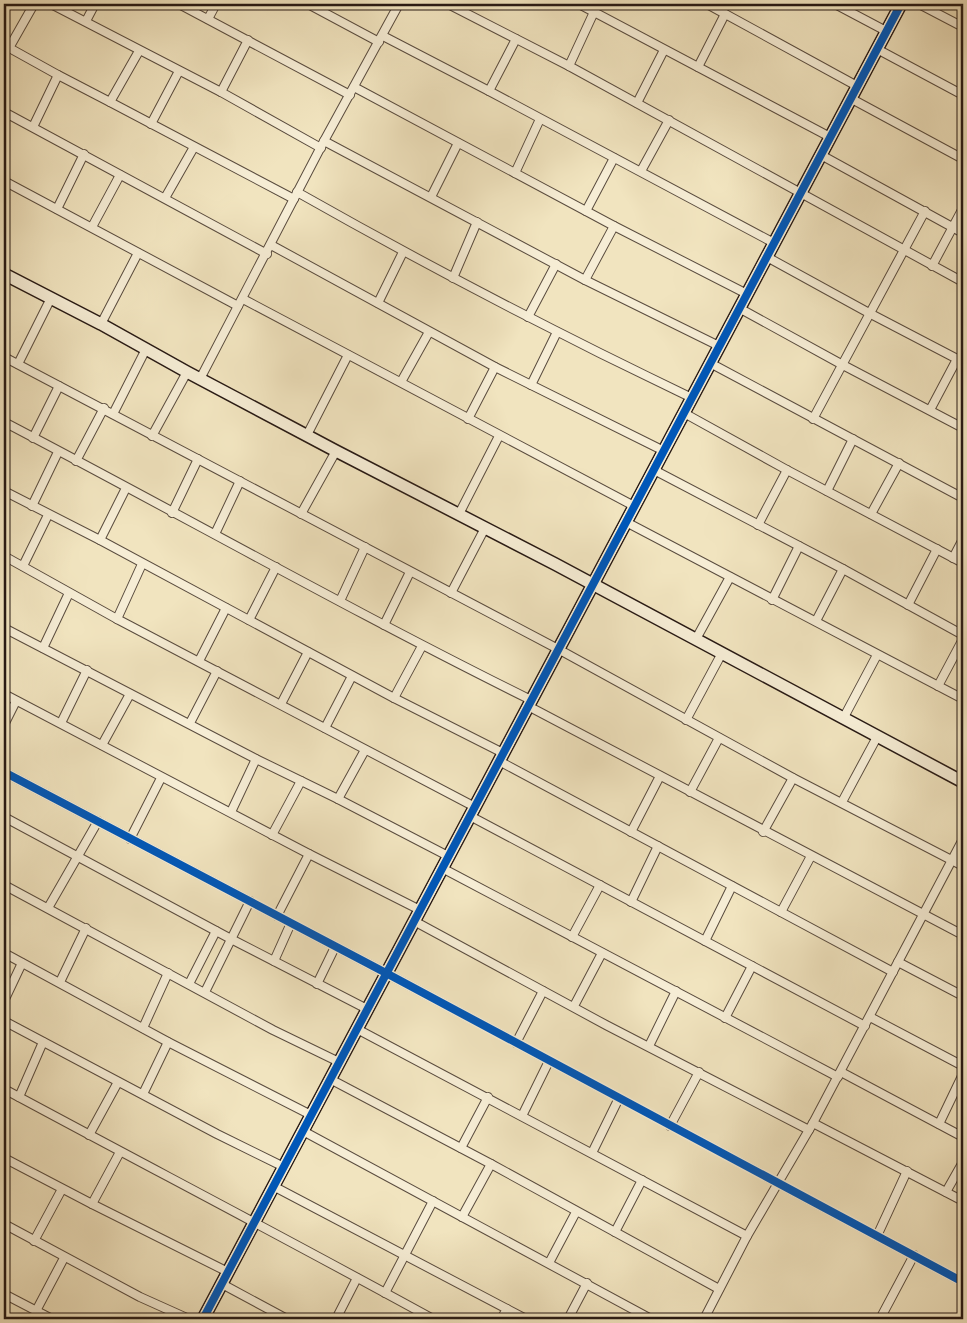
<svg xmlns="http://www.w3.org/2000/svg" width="967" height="1323" viewBox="0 0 967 1323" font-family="'Sorts Mill Goudy',serif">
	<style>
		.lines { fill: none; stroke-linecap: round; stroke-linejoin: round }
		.street-casing { stroke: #5a4c3f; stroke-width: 10 }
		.secondary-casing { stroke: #271914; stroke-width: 14 }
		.street { stroke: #f6edd5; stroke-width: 8 }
		.secondary { stroke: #f6edd5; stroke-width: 11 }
		.cycleway-casing { stroke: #f6edd5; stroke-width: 11 }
		.cycleway { stroke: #0057b8; stroke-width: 8 }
	</style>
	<rect width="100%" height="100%" fill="#f1e4bf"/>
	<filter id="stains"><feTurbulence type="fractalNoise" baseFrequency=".004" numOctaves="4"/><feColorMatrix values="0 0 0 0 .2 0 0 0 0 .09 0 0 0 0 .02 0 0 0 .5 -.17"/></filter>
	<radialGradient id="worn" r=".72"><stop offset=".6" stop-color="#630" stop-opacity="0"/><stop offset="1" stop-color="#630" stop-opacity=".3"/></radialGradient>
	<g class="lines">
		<defs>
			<g id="street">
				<polyline points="51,4 221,92 321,148"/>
				<polyline points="179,4 350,95"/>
				<polyline points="308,4 379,42"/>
				<polyline points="448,4 569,66 963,282"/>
				<polyline points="579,4 830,137"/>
				<polyline points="707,4 857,86"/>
				<polyline points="835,4 886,31"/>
				<polyline points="919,4 963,27"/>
				<polyline points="208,19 216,4"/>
				<polyline points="86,21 95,4"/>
				<polyline points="383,36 489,91 774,243"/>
				<polyline points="4,45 58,75 110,102 294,199"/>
				<polyline points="9,48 34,4"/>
				<polyline points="877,49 963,95"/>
				<polyline points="569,66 594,12"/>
				<polyline points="698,67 725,14"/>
				<polyline points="354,87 614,226 747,294"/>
				<polyline points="489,91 516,39"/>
				<polyline points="221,92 248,40"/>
				<polyline points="850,98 963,159"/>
				<polyline points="110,102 139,51"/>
				<polyline points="637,103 664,50"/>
				<polyline points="4,112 267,254"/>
				<polyline points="151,124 179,71"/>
				<polyline points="33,127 58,75"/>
				<polyline points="324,141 585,280 719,346"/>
				<polyline points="821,155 963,233"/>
				<polyline points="641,171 669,120"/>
				<polyline points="515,173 540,119"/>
				<polyline points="4,181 238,306"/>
				<path d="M 297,192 C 426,265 558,334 692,398"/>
				<polyline points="431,197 458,143"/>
				<polyline points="165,198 194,147"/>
				<polyline points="57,209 84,154"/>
				<polyline points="586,211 614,158"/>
				<polyline points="92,227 120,175"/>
				<polyline points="271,245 495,367 664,451"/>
				<polyline points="767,257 869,313 963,362"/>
				<polyline points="932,266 963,208"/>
				<polyline points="453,278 477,222"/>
				<polyline points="585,280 614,226"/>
				<polyline points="243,299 634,506"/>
				<polyline points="378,303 403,252"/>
				<polyline points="739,308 841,364 963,428"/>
				<polyline points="528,317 556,264"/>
				<polyline points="101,324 138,253"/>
				<polyline points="4,357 558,649 793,778 963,866"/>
				<polyline points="710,363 963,498"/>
				<polyline points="18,364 51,298"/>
				<polyline points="200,379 324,141 399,4"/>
				<polyline points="401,382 429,332"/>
				<polyline points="531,385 557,332"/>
				<polyline points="930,410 957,359"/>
				<polyline points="684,413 787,470 963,563"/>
				<polyline points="113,414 146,349"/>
				<polyline points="468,419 495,367"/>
				<polyline points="813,419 925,211"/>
				<path d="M 4,422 C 180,514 353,612 531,700"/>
				<polyline points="307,435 348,355"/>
				<polyline points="152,436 187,372"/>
				<polyline points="33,438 59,386"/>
				<polyline points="76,461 104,408"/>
				<polyline points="654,470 843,569 963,635"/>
				<polyline points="4,491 100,540 394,698 503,753"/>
				<polyline points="827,491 853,439"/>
				<polyline points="32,506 58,452"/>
				<polyline points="172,513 198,459"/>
				<polyline points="301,514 336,451"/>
				<polyline points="459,514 499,436"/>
				<polyline points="871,514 899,463"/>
				<polyline points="626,522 963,699"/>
				<polyline points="758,525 787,470"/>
				<polyline points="215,534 240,481"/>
				<polyline points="100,540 126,488"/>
				<polyline points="4,556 117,619 475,807"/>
				<polyline points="953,558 963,539"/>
				<polyline points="23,566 48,515"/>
				<polyline points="451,593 485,528"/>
				<polyline points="772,600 799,546"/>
				<polyline points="340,601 365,547"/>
				<polyline points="908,605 937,549"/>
				<polyline points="117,619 142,564"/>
				<polyline points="249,620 276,567"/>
				<polyline points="816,621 843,569"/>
				<polyline points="384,625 410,572"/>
				<polyline points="4,628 256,759 338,799 448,856"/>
				<polyline points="696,639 730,577"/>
				<polyline points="43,648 69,593"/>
				<polyline points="199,661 226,608"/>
				<polyline points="938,686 963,639"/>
				<polyline points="4,694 309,854 420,910"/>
				<polyline points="394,698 422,646"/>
				<polyline points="281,704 308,652"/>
				<polyline points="528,706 963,935"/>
				<polyline points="843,719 877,655"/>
				<polyline points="686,720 722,653"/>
				<polyline points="61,723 87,670"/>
				<polyline points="190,723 217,671"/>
				<polyline points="4,725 16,701"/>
				<polyline points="325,728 352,676"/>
				<polyline points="102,745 130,694"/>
				<polyline points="499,761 893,972"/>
				<polyline points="4,772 386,973 963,1282"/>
				<polyline points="690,792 719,738"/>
				<polyline points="338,799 365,750"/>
				<polyline points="842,802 877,737"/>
				<polyline points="231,812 256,759"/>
				<polyline points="470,816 865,1026"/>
				<polyline points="4,817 231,939 367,1009"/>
				<polyline points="631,832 660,776"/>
				<polyline points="763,832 793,778"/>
				<polyline points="272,835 301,781"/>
				<polyline points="130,839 161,778"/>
				<polyline points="442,868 838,1077"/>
				<polyline points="4,885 273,1030 339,1062"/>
				<polyline points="631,902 658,846"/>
				<polyline points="48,908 98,821"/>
				<polyline points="781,912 811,856"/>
				<polyline points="277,916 309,854"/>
				<polyline points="414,921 606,1025 809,1130"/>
				<polyline points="572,937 600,885"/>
				<polyline points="705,941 732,886"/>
				<polyline points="4,953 168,1042 311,1115"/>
				<polyline points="274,961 291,923"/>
				<polyline points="898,962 963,996"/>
				<polyline points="60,982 86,928"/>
				<polyline points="189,984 216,931"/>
				<polyline points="317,984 335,947"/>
				<polyline points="205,992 250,901"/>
				<polyline points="4,1001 22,963"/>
				<polyline points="574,1006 602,953"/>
				<polyline points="870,1017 963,1066"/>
				<polyline points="725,1018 752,966"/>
				<polyline points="4,1021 217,1134 284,1167"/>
				<polyline points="143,1028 168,973"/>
				<polyline points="357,1029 747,1236"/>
				<polyline points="516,1043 543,991"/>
				<polyline points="649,1046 676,991"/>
				<polyline points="841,1072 963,1137"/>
				<polyline points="330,1079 491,1164 719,1289"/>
				<path d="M 4,1089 C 147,1166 291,1241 433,1319"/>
				<polyline points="143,1094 168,1042"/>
				<polyline points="19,1097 43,1042"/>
				<polyline points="522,1116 549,1061"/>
				<polyline points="813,1123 963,1201"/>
				<polyline points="939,1124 963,1074"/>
				<polyline points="670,1126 699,1072"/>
				<polyline points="303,1131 651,1319"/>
				<polyline points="89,1135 118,1082"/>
				<polyline points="461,1148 488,1097"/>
				<polyline points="592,1153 619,1098"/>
				<polyline points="4,1158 92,1204 228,1272"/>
				<polyline points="273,1186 526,1319"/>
				<polyline points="946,1192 963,1162"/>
				<polyline points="92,1204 120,1152"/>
				<polyline points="462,1217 491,1164"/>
				<polyline points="4,1224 140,1297 189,1319"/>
				<polyline points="615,1232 642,1180"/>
				<polyline points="877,1236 907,1171"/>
				<polyline points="34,1241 62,1189"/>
				<polyline points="549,1263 576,1212"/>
				<polyline points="222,1284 287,1319"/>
				<polyline points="385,1293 433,1201"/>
				<polyline points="4,1294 52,1319"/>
				<polyline points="36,1311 64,1258"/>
				<polyline points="336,1319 357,1278"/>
				<polyline points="501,1319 507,1309"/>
				<polyline points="568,1319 587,1283"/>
				<polyline points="704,1319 747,1236 813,1123 963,839"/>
				<polyline points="880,1319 914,1255"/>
			</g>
			<g id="secondary">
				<polyline points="4,274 101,324 187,372 336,451 555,564 963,782"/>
				<polyline points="203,1319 901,4"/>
			</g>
		</defs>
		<use href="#street" class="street-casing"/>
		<use href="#secondary" class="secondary-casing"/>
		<use href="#street" class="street"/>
		<use href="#secondary" class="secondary"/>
		<defs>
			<g id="cycleway">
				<polyline points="4,772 386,973 963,1282"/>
				<polyline points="203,1319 901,4"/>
			</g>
		</defs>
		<use href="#cycleway" class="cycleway-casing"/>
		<use href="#cycleway" class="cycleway"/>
	</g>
	<rect width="967" height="1323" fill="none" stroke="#f1e4bf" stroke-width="20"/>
	<rect x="5" y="5" width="957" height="1313" fill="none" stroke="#271914" stroke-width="2.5"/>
	<rect x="10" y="10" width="947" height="1303" fill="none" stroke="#271914"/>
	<rect width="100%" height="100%" filter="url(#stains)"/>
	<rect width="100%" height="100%" fill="url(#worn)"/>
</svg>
